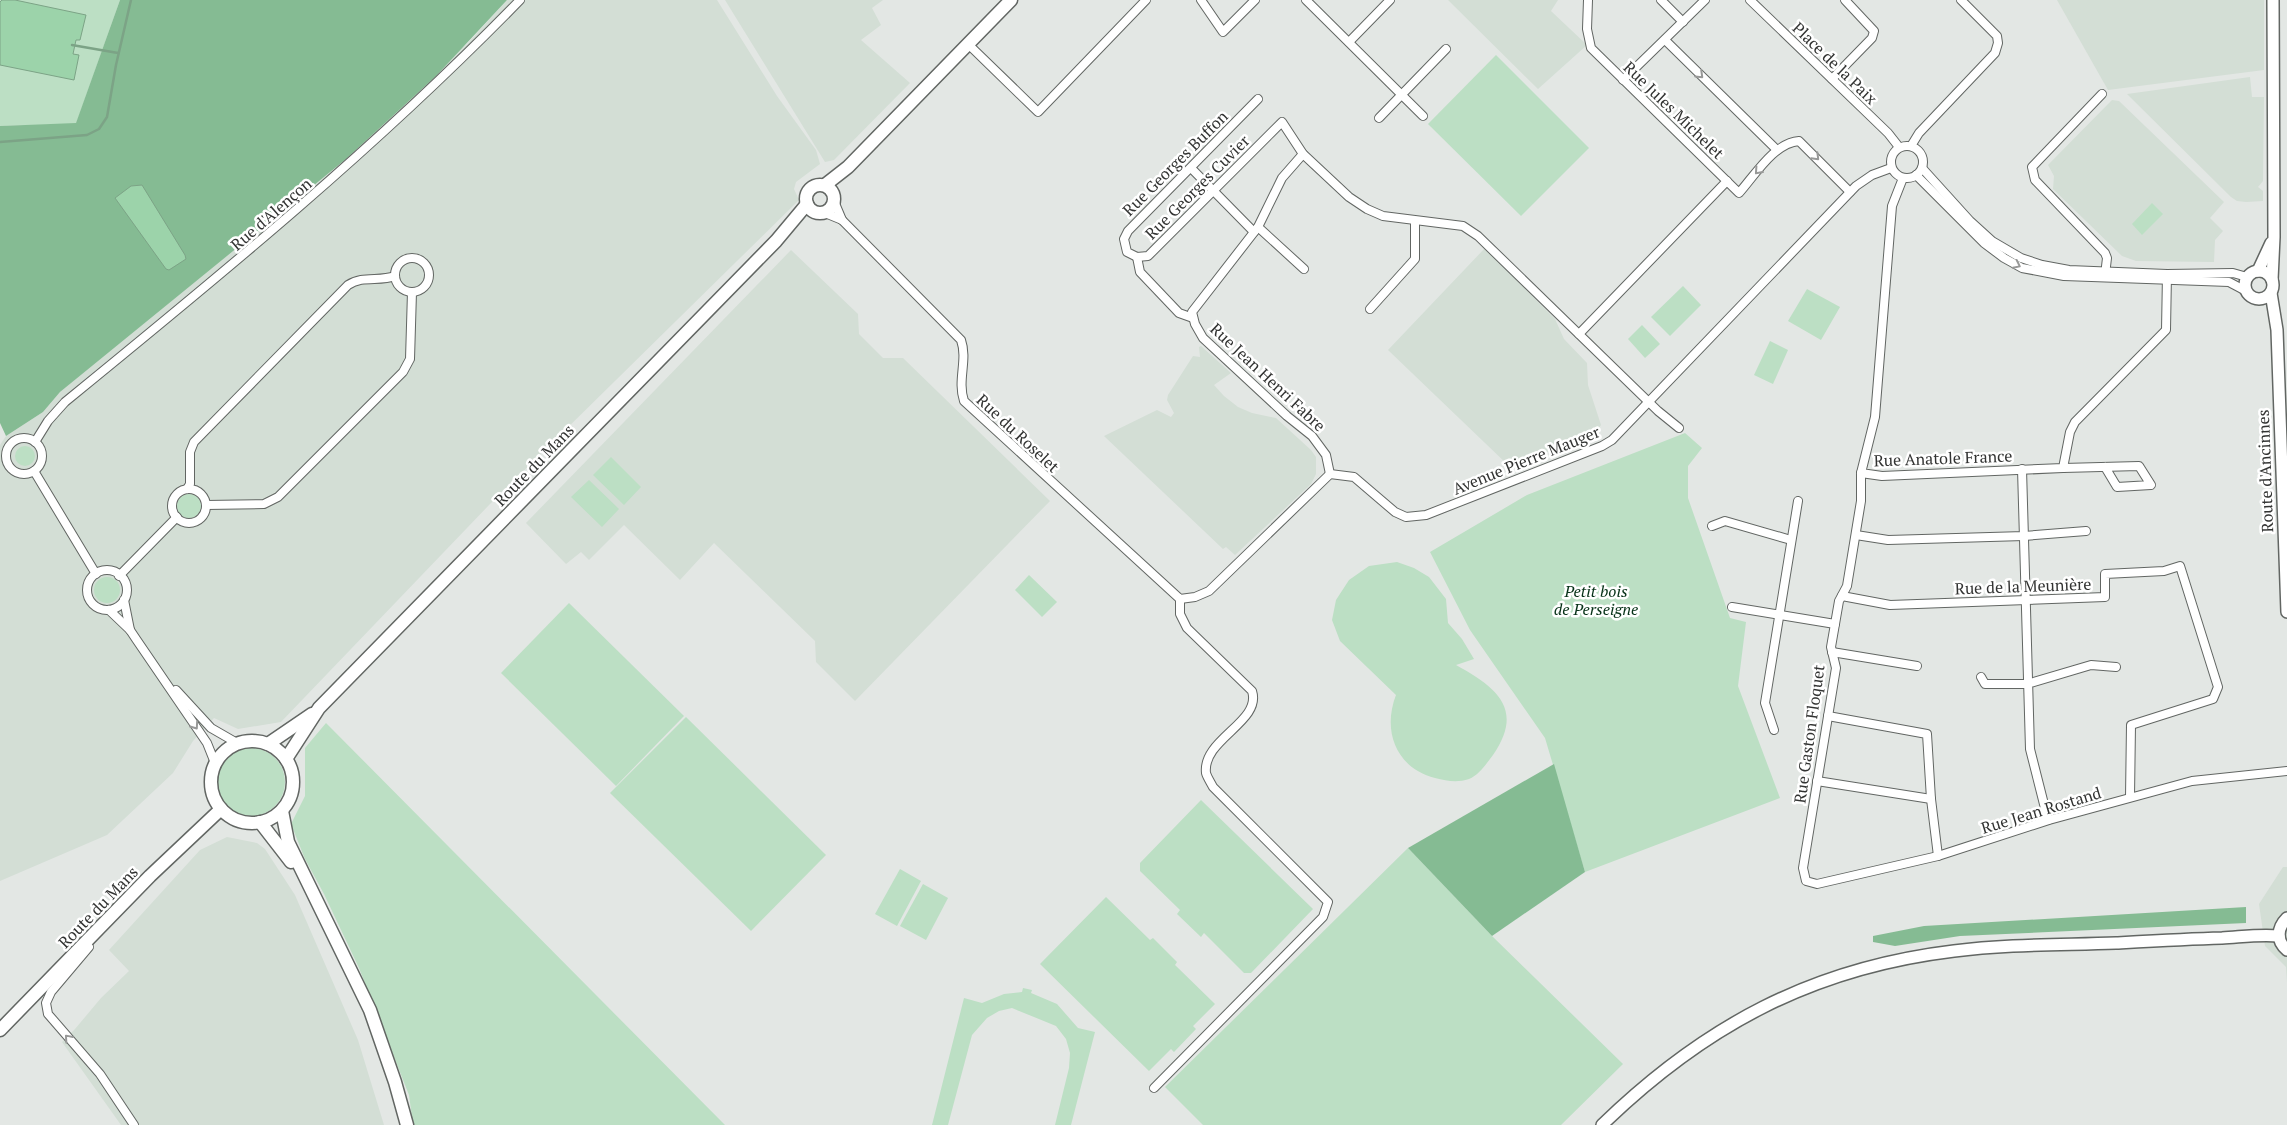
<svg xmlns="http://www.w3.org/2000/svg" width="2287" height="1125" viewBox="0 0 2287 1125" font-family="'PT Serif',serif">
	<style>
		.built { fill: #d3ded5 }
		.green { fill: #bcdfc4 }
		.forest { fill: #85bb93 }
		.water { fill: #9cd3aa; stroke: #7ca386 }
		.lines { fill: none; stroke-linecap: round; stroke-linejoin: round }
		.stream { stroke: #7ca386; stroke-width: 2.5 }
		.street-casing { stroke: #626663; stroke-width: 10 }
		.secondary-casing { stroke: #626663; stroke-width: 14 }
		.primary-casing { stroke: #626663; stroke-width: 15 }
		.street { stroke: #fff; stroke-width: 8 }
		.secondary { stroke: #fff; stroke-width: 11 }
		.primary { stroke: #fff; stroke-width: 12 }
		.oneway { stroke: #989998 }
		.labels { text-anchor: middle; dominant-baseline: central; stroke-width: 5; stroke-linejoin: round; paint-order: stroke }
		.street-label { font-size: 16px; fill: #323332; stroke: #fff }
		.park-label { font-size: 16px; font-style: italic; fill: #073218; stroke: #fff }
	</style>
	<rect width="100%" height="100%" fill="#e3e7e4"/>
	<g class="built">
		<polygon points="507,0 717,0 777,96 816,150 820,164 796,182 794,189 799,200 490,504 281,722 238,729 214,718 193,741 173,773 107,835 0,881 0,445 6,436 43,412 60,392 467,44"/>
		<polygon points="725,0 883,0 872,8 881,25 861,40 910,83 834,160 825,162"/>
		<polygon points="1448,0 1558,0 1551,11 1587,45 1538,89"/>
		<polygon points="2057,0 2264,0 2264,70 2108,90"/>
		<polygon points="2250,77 2252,97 2264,97 2263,181 2258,187 2263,191 2263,201 2246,202 2237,201 2231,197 2127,94"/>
		<polygon points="2112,100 2119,101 2224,202 2210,218 2223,231 2215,240 2214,262 2136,261 2122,256 2053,189 2054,176 2048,165"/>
		<polygon points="1485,248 1555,319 1564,339 1587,363 1588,385 1601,425 1594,435 1509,466 1388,350"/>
		<polygon points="791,250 858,314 859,334 883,358 903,358 1050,501 855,701 816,662 815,641 714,543 680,580 624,525 589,560 581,552 566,564 526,523"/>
		<polygon points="1201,346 1231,373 1214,385 1224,396 1238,407 1252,413 1276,418 1311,450 1316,457 1316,474 1311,484 1235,555 1226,547 1223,549 1104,436 1157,410 1171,417 1174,413 1167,400 1168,395 1193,356 1200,357 1199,347"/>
		<polygon points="227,837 257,843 265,849 295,895 358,1040 384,1125 121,1125 62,1042 75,1029 101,998 129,971 109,950 200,850"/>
		<polygon points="2283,867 2287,867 2287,982 2286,967 2265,946 2259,904"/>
	</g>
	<g class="green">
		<polygon points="0,0 120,0 76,124 0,126"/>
		<polygon points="1496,55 1589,148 1521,216 1428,124"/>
		<polygon points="2152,203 2163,214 2142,235 2132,224"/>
		<polygon points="1683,286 1701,305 1670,336 1651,317"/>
		<polygon points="1807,289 1840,307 1821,340 1788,321"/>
		<polygon points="1642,325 1660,344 1645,358 1628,339"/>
		<polygon points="1770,341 1788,350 1773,384 1754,375"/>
		<polygon points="1685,433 1702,448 1688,466 1688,498 1730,618 1746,622 1738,686 1780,798 1585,872 1545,738 1470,630 1430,552 1527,495"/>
		<circle cx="25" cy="456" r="10"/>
		<polygon points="611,457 641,487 624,505 593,475"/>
		<polygon points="589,480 619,509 602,527 571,497"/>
		<circle cx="189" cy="506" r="12"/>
		<path d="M 1397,562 L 1414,568 L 1429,577 L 1446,599 L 1448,623 L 1462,639 L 1474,659 L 1456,665 C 1496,687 1525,709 1493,755 C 1486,764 1479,775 1469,779 C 1457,783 1447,781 1435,778 C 1396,768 1382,731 1396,695 L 1340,641 L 1332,620 L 1336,600 L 1349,580 L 1369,566 Z"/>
		<polygon points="1029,575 1057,602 1042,617 1015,590"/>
		<circle cx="107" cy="590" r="13"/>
		<polygon points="569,603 684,716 616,786 501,673"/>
		<polygon points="686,717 826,855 751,931 610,793"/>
		<polygon points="326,723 725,1125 413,1125 409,1095 359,968 324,894 305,859 291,824 305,796 305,748"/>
		<circle cx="251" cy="782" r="34"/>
		<polygon points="1201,800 1313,909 1251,973 1244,973 1204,933 1201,937 1177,914 1180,910 1140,871 1140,863"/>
		<polygon points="1408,848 1492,936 1623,1064 1561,1125 1203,1125 1165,1087"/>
		<polygon points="900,869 921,881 897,926 875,914"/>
		<polygon points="923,884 948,898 926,940 900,926"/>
		<polygon points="1106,897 1150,940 1153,938 1177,962 1175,965 1215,1004 1193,1026 1196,1029 1174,1052 1171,1049 1149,1071 1040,964"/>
		<polygon points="1023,988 1032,990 1031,993 1057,1004 1078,1028 1095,1032 1071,1125 1055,1125 1069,1068 1070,1053 1066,1039 1056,1026 1012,1008 999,1011 987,1018 972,1035 948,1125 932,1125 964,998 982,1003 1004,994 1022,992"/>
	</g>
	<g class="forest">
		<polygon points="120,0 507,0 436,76 346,159 60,392 43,412 6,436 0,423 0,126 76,123"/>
		<polygon points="1554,764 1585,872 1492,936 1408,848"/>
		<polygon points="2246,907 2246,923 1960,936 1895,946 1873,942 1873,936 1924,926"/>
	</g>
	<g class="water">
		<polygon points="2,0 15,0 86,15 80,40 76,40 73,54 79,55 74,80 0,65 0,2"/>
		<polygon points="142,185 185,255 186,259 169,270 166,269 115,198 131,186"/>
	</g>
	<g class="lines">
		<g class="stream">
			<polyline points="72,45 118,53"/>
			<polyline points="0,142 87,135 99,129 107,117 116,65 131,0"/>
		</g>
		<defs>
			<g id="street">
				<polyline points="1201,0 1223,32 1255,0"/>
				<polyline points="1306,0 1423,116"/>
				<path d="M 1588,0 L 1587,29 L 1591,48 L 1739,193 C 1755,175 1774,143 1799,141 L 1850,192"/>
				<polyline points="1661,0 1683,22"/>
				<polyline points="1750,0 1888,133 1899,147"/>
				<polyline points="1665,40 1777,150"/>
				<polyline points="1349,42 1390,0"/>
				<polyline points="968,44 1038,112 1146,0"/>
				<polyline points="1832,79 1872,38 1874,31 1845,0"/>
				<polyline points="1623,80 1705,0"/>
				<polyline points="2102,94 2032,167 2035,180 2105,253 2107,258 2105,275"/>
				<polyline points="1258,99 1128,231 1124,239 1127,252 1137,257 1148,256 1282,122 1303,154 1349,197 1367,209 1383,216 1463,226 1478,236 1658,411 1679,428"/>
				<polyline points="1379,118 1446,49"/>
				<circle cx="1907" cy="162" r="16"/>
				<polyline points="1911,146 1919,133 1995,53 1998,43 1997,36 1961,0"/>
				<polyline points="1303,154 1282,178 1258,227 1192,312 1195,324 1203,338 1287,416 1312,436 1326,455 1330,474"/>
				<polyline points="1191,168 1254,232"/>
				<polyline points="1922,168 1970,221 1992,241 2021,258 2042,265 2069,270 2167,274 2233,273 2247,277"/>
				<polyline points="1916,175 1984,243 2004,258 2022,268 2064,276 2229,282 2246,291"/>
				<polyline points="1903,178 1892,206 1875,417 1861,473 1882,476 2063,468 2070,432 2075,422 2166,330 2167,274"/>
				<polyline points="834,201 842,220"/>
				<path d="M 825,213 L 842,220 L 961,340 C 968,360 957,380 964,401 L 1180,599 L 1195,597 L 1209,591 L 1330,474"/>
				<polyline points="1258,227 1304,269"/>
				<polyline points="1137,257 1140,272 1179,313 1193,318"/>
				<circle cx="412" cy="275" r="17"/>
				<polyline points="1370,309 1415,259 1415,221"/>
				<polyline points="1579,334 1727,181"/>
				<circle cx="24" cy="456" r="18"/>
				<path d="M 35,442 L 48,421 L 65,402 C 222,274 378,146 520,0"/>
				<polyline points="2063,468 2139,466 2151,485 2117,487 2105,467"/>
				<polyline points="2022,469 2030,749 2048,820"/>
				<polyline points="34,471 96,574"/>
				<polyline points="1861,473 1861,501 1847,586 1839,601 1831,647 1836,668 1803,868 1806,881 1817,884 1938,856 2049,820 2192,781 2287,771"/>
				<polyline points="1330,474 1354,477 1395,512 1406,517 1426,515 1602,446 1612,440 1856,186 1872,175 1891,168"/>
				<path d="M 187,489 L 190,484 L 190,452 L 194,442 L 348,285 C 363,275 379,282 395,276"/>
				<circle cx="189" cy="506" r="17"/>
				<polyline points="206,505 264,504 278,497 403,372 410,359 412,292"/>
				<polyline points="1712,526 1725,521 1791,540"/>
				<polyline points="1856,535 1888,540 2024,536 2086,531"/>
				<circle cx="107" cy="590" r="20"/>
				<polyline points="119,576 177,517"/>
				<polyline points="1842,596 1890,605 2105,597 2105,574 2164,571 2180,566 2218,687 2213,699 2131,725 2130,797"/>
				<polyline points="124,600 130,630"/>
				<polyline points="1732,607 1835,624"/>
				<polyline points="109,610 130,630 136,639 207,743 215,763"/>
				<polyline points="1832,652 1917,666"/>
				<polyline points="1981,677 1985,684 2027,684 2091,665 2116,667"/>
				<polyline points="176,690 211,728 237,743"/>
				<polyline points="1828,716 1927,734 1931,799 1938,856"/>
				<polyline points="1774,730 1765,703 1798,501"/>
				<polyline points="1817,781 1931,799"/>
				<polyline points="89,947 51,992 46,1003 48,1014 100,1074 134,1125"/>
				<path d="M 1154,1088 L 1323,917 L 1328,902 L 1213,787 C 1211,783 1207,777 1206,773 C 1202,739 1262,722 1252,691 L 1187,628 L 1180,614 L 1180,599"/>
			</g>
			<g id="secondary">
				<circle cx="2259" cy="285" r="14"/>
				<polyline points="2258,271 2271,243"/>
				<polyline points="2272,280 2274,237 2273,0"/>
				<polyline points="2271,293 2277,330 2287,612"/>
				<path d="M 2287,918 C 2277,928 2276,941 2287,950"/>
				<path d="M 1602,1125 C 1704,1026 1812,968 1954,951 C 2008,944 2062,945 2116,943 C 2152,941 2187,939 2222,938 C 2241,937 2260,934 2279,936"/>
			</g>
			<g id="primary">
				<circle cx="820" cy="199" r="14"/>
				<polyline points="825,185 848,167 1011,0"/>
				<circle cx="252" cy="782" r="41"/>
				<polyline points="268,744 312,714"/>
				<polyline points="286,759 319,708 776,241 807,204"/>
				<polyline points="282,811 288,842 370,1010 395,1082 407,1125"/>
				<polyline points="260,822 291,862"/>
				<polyline points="0,1030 150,876 221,809"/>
			</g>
		</defs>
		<use href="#street" class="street-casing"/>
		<use href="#secondary" class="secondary-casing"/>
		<use href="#primary" class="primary-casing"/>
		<use href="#street" class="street"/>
		<use href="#secondary" class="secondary"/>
		<use href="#primary" class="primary"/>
	</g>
	<defs><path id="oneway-chevron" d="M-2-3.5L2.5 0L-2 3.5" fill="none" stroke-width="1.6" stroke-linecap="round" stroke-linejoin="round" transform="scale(1.25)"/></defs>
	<g class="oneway">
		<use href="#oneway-chevron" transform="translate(1700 75) rotate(44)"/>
		<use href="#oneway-chevron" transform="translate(1816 157) rotate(45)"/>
		<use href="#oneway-chevron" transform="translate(1758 171) rotate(132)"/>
		<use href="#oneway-chevron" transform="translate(2017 265) rotate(26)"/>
		<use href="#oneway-chevron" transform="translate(195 726) rotate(55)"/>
		<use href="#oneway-chevron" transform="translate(68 1038) rotate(-131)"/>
	</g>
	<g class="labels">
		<g class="street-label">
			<text transform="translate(1835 63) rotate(44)">Place de la Paix</text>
			<text transform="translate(1674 110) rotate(44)">Rue Jules Michelet</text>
			<text transform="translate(1175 163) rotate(-45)">Rue Georges Buffon</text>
			<text transform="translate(1197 187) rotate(-45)">Rue Georges Cuvier</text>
			<text transform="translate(271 214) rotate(-41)">Rue d'Alençon</text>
			<text transform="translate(1268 377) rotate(43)">Rue Jean Henri Fabre</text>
			<text transform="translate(1018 433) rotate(43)">Rue du Roselet</text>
			<text transform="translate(1943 458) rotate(-2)">Rue Anatole France</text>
			<text transform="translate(1526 460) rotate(-22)">Avenue Pierre Mauger</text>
			<text transform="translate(534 465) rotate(-46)">Route du Mans</text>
			<text transform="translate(2265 471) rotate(-92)">Route d'Ancinnes</text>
			<text transform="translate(2023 586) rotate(-2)">Rue de la Meunière</text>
			<text transform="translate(1809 734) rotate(-82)">Rue Gaston Floquet</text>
			<text transform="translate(2041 810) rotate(-17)">Rue Jean Rostand</text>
			<text transform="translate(98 907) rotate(-46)">Route du Mans</text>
		</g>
		<g class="park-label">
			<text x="1596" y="591">Petit bois<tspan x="1596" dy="18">de Perseigne</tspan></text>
		</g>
	</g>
</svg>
